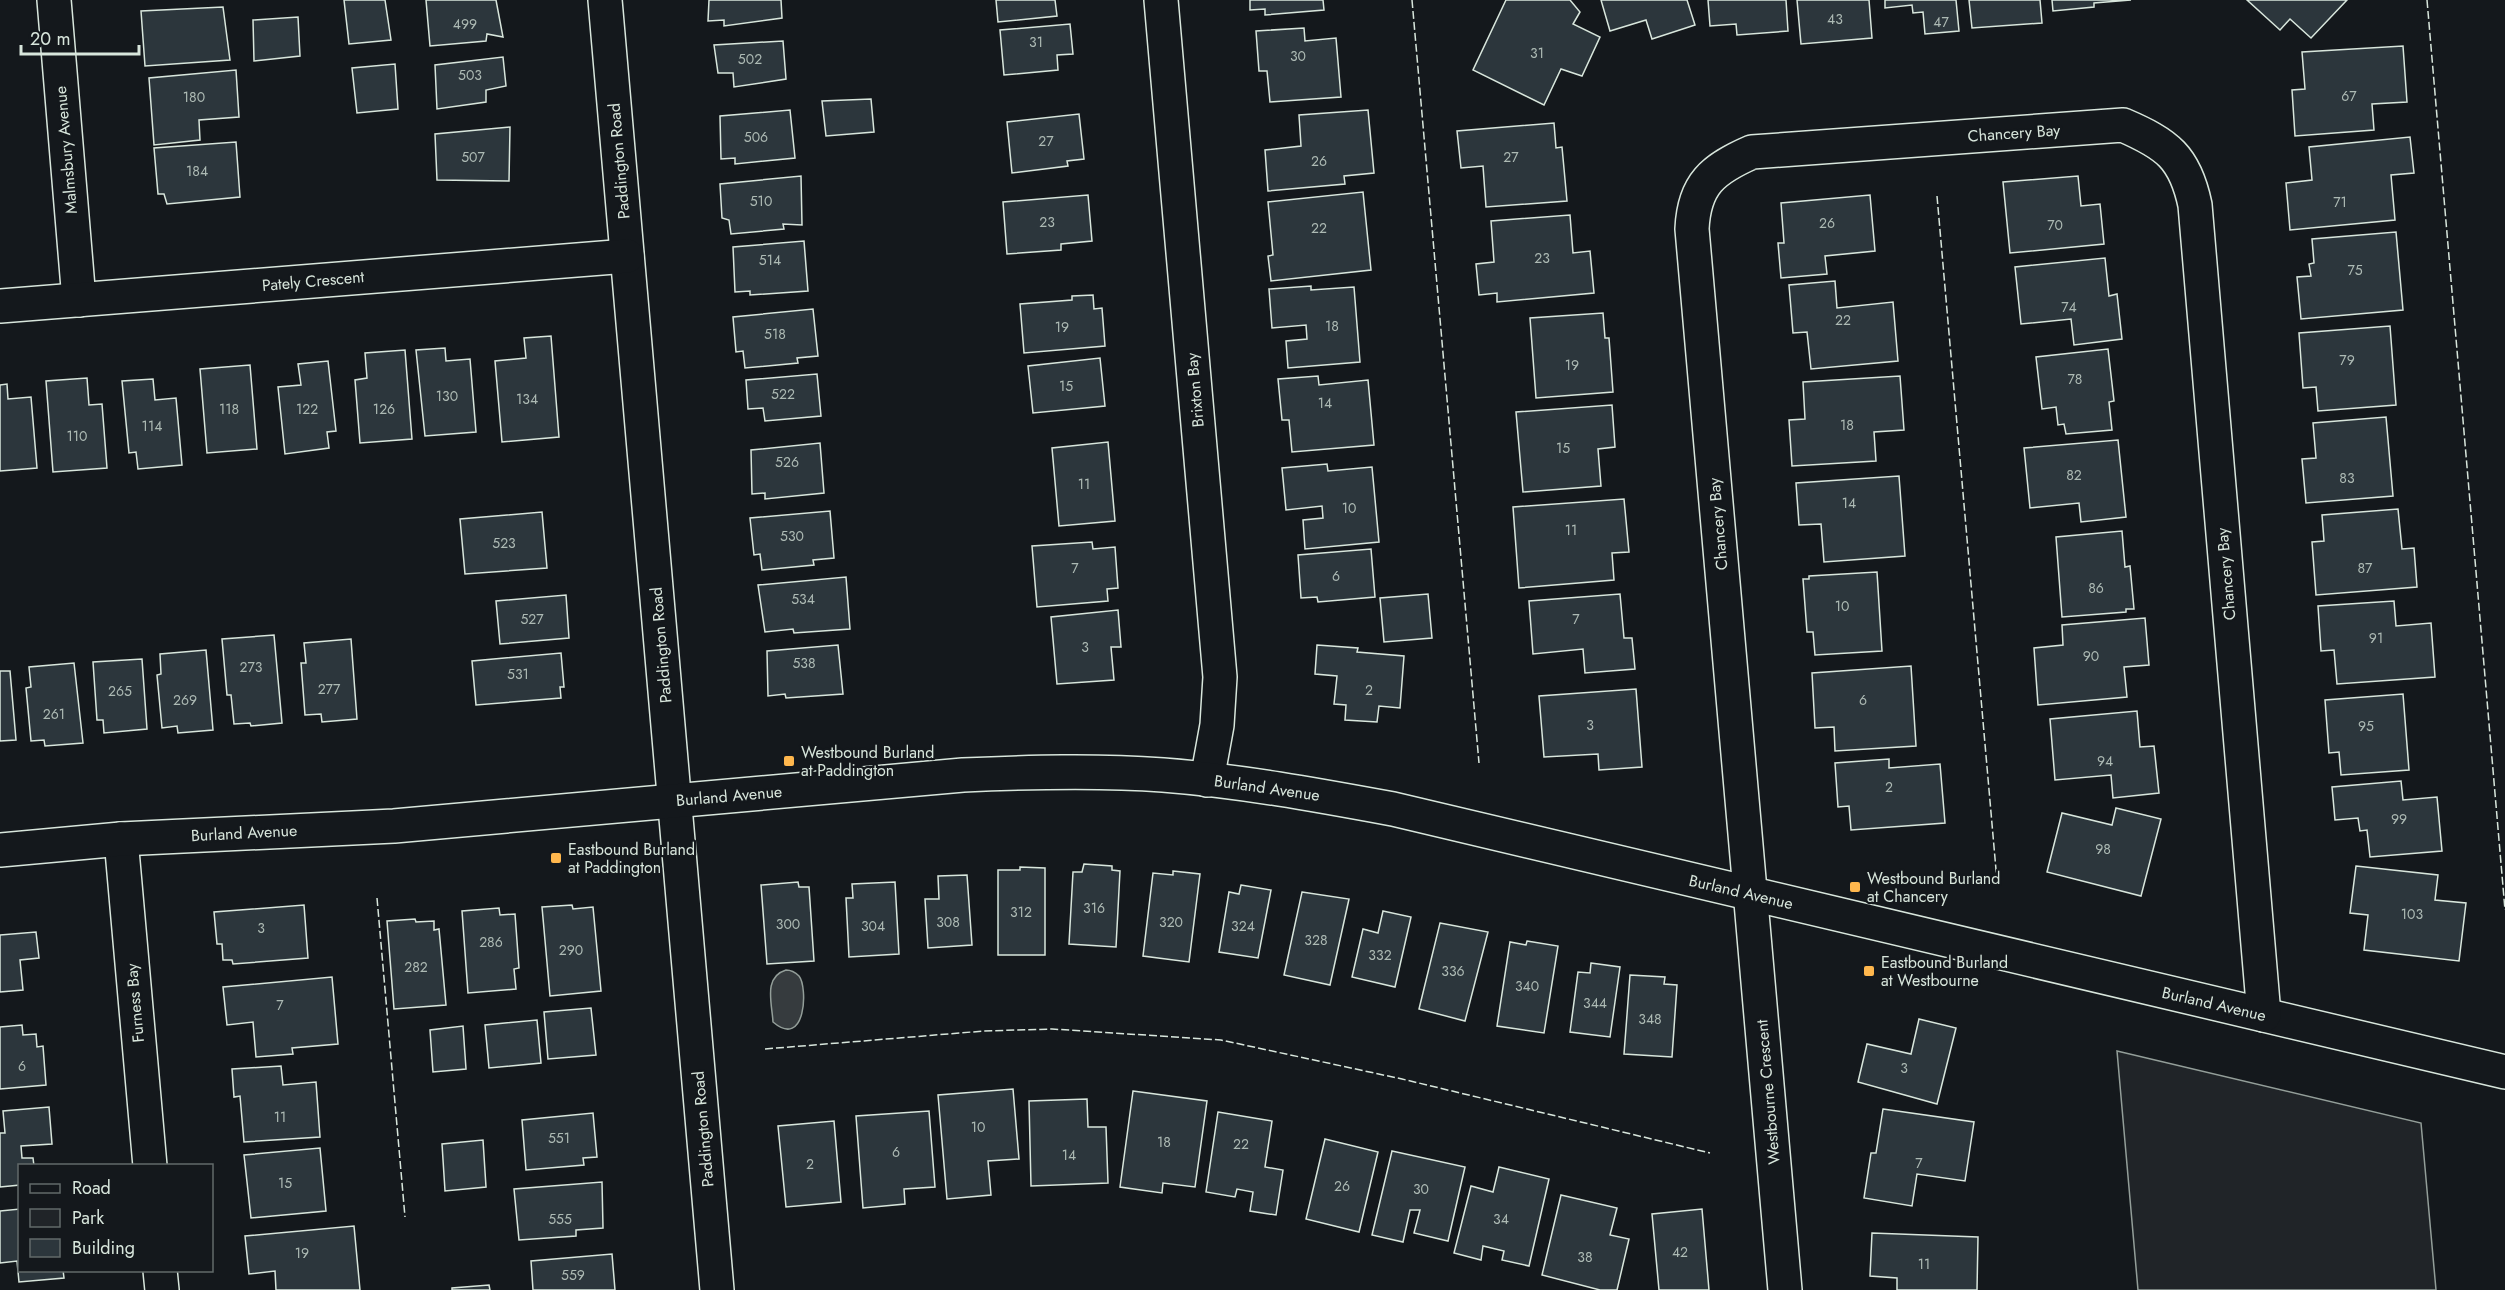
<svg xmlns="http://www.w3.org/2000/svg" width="2505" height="1290" viewBox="0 0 2505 1290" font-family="Jost,sans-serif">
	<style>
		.green { fill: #202428; stroke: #939e99; stroke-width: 1.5 }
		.water { fill: #363b3e; stroke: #939e99; stroke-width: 1.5 }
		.building { fill: #2c363c; stroke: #d8e6dc; stroke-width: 1.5 }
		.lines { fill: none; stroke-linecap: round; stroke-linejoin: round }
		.minor-casing { stroke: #d8e6dc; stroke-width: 36 }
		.minor { stroke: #14181c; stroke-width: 33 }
		.fence { stroke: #d8e6dc; stroke-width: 1.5; stroke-dasharray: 8 3; stroke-linecap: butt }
		.poi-dot { fill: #ffb74d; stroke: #14181c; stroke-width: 2 }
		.labels { text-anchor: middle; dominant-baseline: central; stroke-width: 4.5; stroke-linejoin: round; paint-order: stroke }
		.number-label { font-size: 14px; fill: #adbab4 }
		.street-label { font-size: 16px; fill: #d8e6dc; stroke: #14181c }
		.poi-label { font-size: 16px; fill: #d8e6dc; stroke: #14181c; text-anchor: start }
	</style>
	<rect width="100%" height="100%" fill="#14181c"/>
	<polygon class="green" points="2117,1051 2421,1123 2436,1290 2138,1290"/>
	<path class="water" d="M 786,970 C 790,970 795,972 799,976 C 808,987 806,1050 773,1022 C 772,1003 763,977 786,970 Z"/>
	<g class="building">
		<polygon points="344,0 385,0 391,40 349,44"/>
		<polygon points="426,0 496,0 503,37 487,34 486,41 430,46"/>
		<polygon points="709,0 781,0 782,18 724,26 724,20 708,21"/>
		<polygon points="996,0 1055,0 1057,16 998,22"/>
		<polygon points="1250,0 1323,0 1324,10 1265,15 1265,9 1250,10"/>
		<polygon points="1506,0 1570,0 1580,12 1573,24 1600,37 1582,76 1561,69 1544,105 1473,70"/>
		<polygon points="1601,0 1687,0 1695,25 1652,39 1646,20 1610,31"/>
		<polygon points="1708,0 1786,0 1788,31 1737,35 1736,24 1710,26"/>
		<polygon points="1797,0 1869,0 1872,38 1801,44"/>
		<polygon points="1885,0 1956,0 1959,31 1925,34 1923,12 1913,13 1912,5 1885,8"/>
		<polygon points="1969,0 2040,0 2042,23 1972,28"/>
		<polygon points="2052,0 2131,0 2094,3 2094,7 2053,11"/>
		<polygon points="2247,0 2347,0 2311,38 2290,19 2280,30"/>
		<polygon points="223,7 230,60 145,66 141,11"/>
		<polygon points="298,17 300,56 254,61 253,20"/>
		<polygon points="1070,24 1073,54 1057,55 1058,70 1004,75 1000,30"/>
		<polygon points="1304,28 1305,41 1336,38 1341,97 1270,102 1267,71 1259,71 1256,31"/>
		<polygon points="783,41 786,79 734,87 733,73 718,73 714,45"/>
		<polygon points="2403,46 2407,102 2372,104 2374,130 2295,136 2292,90 2305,89 2302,52"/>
		<polygon points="503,57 506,86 486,90 486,102 437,109 435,65"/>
		<polygon points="395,64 398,109 357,113 352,68"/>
		<polygon points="236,70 239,117 199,120 200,140 154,145 149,78"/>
		<polygon points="871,99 874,132 826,136 822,101"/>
		<polygon points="790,110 795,158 735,164 735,158 721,159 720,116"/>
		<polygon points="1368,110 1374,173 1344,176 1345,184 1268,191 1265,150 1301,146 1299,115"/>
		<polygon points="1079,114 1084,159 1067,161 1068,166 1012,173 1007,122"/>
		<polygon points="1554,123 1556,148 1562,147 1567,201 1486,207 1483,166 1461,168 1457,131"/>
		<polygon points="510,127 509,181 437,180 435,134"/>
		<polygon points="2410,137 2414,173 2391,175 2395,220 2290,230 2286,183 2312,180 2309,147"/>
		<polygon points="236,142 240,197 167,204 164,194 158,194 154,148"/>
		<polygon points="801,176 802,225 783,224 784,229 731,234 729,220 722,218 720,184"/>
		<polygon points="2078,176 2081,206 2100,204 2104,244 2010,253 2003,182"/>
		<polygon points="1363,192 1371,270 1271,281 1268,256 1273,255 1268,202"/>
		<polygon points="1088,195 1092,241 1061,244 1061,250 1007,254 1003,202"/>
		<polygon points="1870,195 1875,251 1825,256 1827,274 1781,278 1778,243 1784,243 1781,203"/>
		<polygon points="1570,215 1573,253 1590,251 1594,293 1497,302 1497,293 1479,295 1476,264 1494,262 1491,221"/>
		<polygon points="2396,232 2403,310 2301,319 2297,277 2311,276 2309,264 2314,263 2312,239"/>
		<polygon points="804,241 808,291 750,295 750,291 735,292 733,247"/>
		<polygon points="2105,258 2109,296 2117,294 2122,339 2074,345 2071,319 2021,324 2015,267"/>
		<polygon points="1835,281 1837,308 1893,302 1898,361 1811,369 1807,332 1793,333 1789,285"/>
		<polygon points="1311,286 1311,290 1354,287 1360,362 1288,368 1286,341 1307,339 1306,325 1272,328 1269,289"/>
		<polygon points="1093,295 1094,309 1102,308 1105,346 1024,353 1020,304 1072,300 1072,296"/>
		<polygon points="813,309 818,356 797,358 798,363 745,368 743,351 736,352 733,317"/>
		<polygon points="1603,313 1605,338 1609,338 1613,392 1536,398 1530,318"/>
		<polygon points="2390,326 2396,405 2318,411 2316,387 2303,388 2299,333"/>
		<polygon points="551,336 559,437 502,442 495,361 526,358 524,338"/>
		<polygon points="445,348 446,361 470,359 476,432 425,436 416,350"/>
		<polygon points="2108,349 2114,401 2109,402 2112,430 2066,434 2064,424 2058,425 2056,407 2042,409 2036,357"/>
		<polygon points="405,350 412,439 360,443 355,380 367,378 365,353"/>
		<polygon points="1100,358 1105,406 1033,413 1028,366"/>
		<polygon points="328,361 336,431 327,432 329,448 285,454 278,387 301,385 298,364"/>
		<polygon points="250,365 257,449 207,453 200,369"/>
		<polygon points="817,374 821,416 765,421 763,408 748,409 746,380"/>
		<polygon points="1318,376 1319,385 1368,380 1374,445 1292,452 1289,420 1282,420 1278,379"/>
		<polygon points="1900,376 1904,430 1874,432 1876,461 1792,466 1789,420 1805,419 1803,382"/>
		<polygon points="87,378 89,405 102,404 107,468 53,472 46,381"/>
		<polygon points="153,379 155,400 176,398 182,465 138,469 136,452 129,453 122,381"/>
		<polygon points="7,384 8,399 31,397 37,468 0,471 0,385"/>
		<polygon points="1612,405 1615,447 1598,449 1601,486 1523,492 1516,412"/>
		<polygon points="2386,417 2393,496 2306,503 2302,459 2316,458 2313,423"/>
		<polygon points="2118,440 2126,517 2081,522 2079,503 2030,508 2024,448"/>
		<polygon points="1108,442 1115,521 1059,526 1052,448"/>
		<polygon points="820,443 824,493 765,499 765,493 752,494 751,450"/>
		<polygon points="1327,464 1328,471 1372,467 1379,542 1305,549 1303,520 1323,518 1322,506 1286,510 1282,468"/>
		<polygon points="1899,476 1905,556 1824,562 1821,524 1799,525 1796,483"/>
		<polygon points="1624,499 1629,552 1612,553 1614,580 1519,588 1513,507"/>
		<polygon points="2398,509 2402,549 2414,548 2417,587 2316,595 2312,542 2324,541 2322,515"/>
		<polygon points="830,511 834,558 813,560 814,565 762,570 760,554 754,555 750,518"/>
		<polygon points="542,512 547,568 465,574 460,519"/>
		<polygon points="2122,531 2125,567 2130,566 2134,609 2126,609 2126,612 2062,617 2056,537"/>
		<polygon points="1092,542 1093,549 1115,547 1118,588 1107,589 1108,601 1037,607 1032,546"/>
		<polygon points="1371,549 1375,597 1318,602 1317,597 1301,598 1298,555"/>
		<polygon points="1877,572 1882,651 1815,655 1813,632 1807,632 1803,579 1809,579 1809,576"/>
		<polygon points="846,577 850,629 794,633 793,629 765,632 758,585"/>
		<polygon points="1428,594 1432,638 1384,642 1380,598"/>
		<polygon points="1620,594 1624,638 1632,638 1635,669 1585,673 1583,649 1533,654 1529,601"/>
		<polygon points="566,595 569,638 500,644 496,601"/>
		<polygon points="2394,601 2396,626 2431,623 2435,677 2337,684 2334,650 2321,651 2318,606"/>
		<polygon points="1118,610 1121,647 1111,647 1114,680 1057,684 1051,617"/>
		<polygon points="2145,618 2149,665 2124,667 2127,697 2038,705 2034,648 2063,645 2062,625"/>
		<polygon points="274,635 282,723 251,726 250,723 234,724 231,695 227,695 222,639"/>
		<polygon points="351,639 357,719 322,722 321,714 305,715 301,663 306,663 304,643"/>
		<polygon points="838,645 843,694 786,698 785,694 768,696 767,651"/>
		<polygon points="1317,645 1358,648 1357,652 1404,656 1400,708 1379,706 1377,722 1345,720 1346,705 1334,704 1337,676 1315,674"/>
		<polygon points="206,650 213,730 178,733 177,726 162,728 157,675 161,674 160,654"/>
		<polygon points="561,653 564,687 560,687 561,698 476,705 472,661"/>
		<polygon points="142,659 147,729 104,733 103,720 97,720 93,662"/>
		<polygon points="74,663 83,743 45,746 44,740 31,741 26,688 31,687 29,667"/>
		<polygon points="1911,666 1916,746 1835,751 1834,727 1815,728 1812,673"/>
		<polygon points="0,671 10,671 16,740 0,741"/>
		<polygon points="1636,689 1642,767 1599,770 1598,754 1544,757 1539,696"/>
		<polygon points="2403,694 2409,770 2341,775 2339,752 2329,753 2325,700"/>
		<polygon points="2137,711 2140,747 2154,746 2159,793 2113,798 2111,775 2055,780 2050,719"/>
		<polygon points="1889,759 1889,768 1940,764 1945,823 1851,830 1849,806 1838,807 1835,763"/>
		<polygon points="2401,781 2403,800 2437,797 2442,851 2370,857 2367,830 2360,831 2358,818 2335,820 2332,787"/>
		<polygon points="2116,808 2161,819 2141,896 2047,872 2062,813 2112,825"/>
		<polygon points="1084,864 1112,866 1112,870 1120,871 1116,947 1069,944 1073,872 1082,872"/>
		<polygon points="2356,866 2438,875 2435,900 2466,903 2459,961 2364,950 2368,915 2350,913"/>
		<polygon points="1020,867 1045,868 1045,955 998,955 998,870 1020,870"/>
		<polygon points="1173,871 1200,874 1189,962 1143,956 1153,873 1173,875"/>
		<polygon points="967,875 972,945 928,948 925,899 939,899 938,876"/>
		<polygon points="798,882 799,887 809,887 814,961 767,964 761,885"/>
		<polygon points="895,882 899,954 849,957 846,898 853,898 852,884"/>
		<polygon points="1241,885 1271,890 1258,958 1219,952 1229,892 1239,894"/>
		<polygon points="1302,892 1349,899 1330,985 1284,975"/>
		<polygon points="304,905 308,958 233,964 232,960 223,960 222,944 217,944 214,912"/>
		<polygon points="572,905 573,909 593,907 601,991 550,996 542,907"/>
		<polygon points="499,908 500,915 515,914 519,968 514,969 516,989 468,993 462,911"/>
		<polygon points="1383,911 1411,917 1395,987 1352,977 1363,929 1378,933"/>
		<polygon points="415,919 416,922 434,921 434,930 439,929 446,1005 394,1009 387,921"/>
		<polygon points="1440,923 1488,932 1465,1021 1419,1009"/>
		<polygon points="36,932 39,958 20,960 23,990 0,992 0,935"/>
		<polygon points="1527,941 1558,946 1544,1033 1497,1026 1510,942 1526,945"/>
		<polygon points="1591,963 1620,967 1610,1037 1570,1032 1578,972 1590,973"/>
		<polygon points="1630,975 1665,977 1664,984 1677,985 1672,1057 1624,1054"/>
		<polygon points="332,977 338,1044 292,1048 293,1054 256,1057 253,1022 227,1025 223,987"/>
		<polygon points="591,1008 596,1055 548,1059 544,1012"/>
		<polygon points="1919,1019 1956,1028 1937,1104 1858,1082 1867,1044 1911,1054"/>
		<polygon points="537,1020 541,1063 489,1068 485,1025"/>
		<polygon points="22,1025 23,1035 36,1034 37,1047 43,1046 46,1085 0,1089 0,1027"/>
		<polygon points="463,1026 466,1069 433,1072 430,1030"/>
		<polygon points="281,1066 283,1085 316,1082 320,1137 244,1142 240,1096 234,1097 232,1069"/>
		<polygon points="1013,1089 1019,1159 988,1161 991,1195 947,1199 938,1095"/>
		<polygon points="1133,1091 1207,1101 1195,1187 1163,1183 1162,1193 1120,1187"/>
		<polygon points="1087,1099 1088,1127 1106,1127 1108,1183 1031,1186 1029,1101"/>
		<polygon points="49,1107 52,1144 21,1146 22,1158 33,1158 34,1166 20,1166 20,1185 0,1187 0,1133 5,1133 3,1111"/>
		<polygon points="1883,1109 1974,1122 1965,1181 1917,1174 1912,1206 1864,1198 1871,1153 1876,1153"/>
		<polygon points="929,1111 935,1187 904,1189 905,1204 863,1208 856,1116"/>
		<polygon points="1218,1112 1272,1121 1265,1167 1283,1170 1276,1215 1250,1211 1253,1192 1237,1189 1235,1197 1206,1192"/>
		<polygon points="593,1113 597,1157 583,1158 584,1165 526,1170 522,1120"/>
		<polygon points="834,1121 841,1202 786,1207 778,1126"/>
		<polygon points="1325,1139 1378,1152 1359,1232 1306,1219"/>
		<polygon points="483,1140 486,1187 445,1191 442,1144"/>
		<polygon points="320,1148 326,1211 251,1218 244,1155"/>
		<polygon points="1392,1151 1465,1167 1448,1241 1414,1233 1420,1210 1410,1210 1403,1242 1372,1235"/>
		<polygon points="1499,1167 1549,1179 1529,1266 1502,1260 1504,1251 1483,1246 1481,1260 1454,1253 1471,1186 1493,1192"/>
		<polygon points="602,1182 603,1228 576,1230 576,1236 519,1240 514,1189"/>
		<polygon points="1561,1195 1617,1208 1610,1235 1629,1239 1617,1290 1600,1290 1542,1275"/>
		<polygon points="20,1209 20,1270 63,1270 64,1278 19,1282 17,1261 0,1263 0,1211"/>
		<polygon points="1702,1209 1709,1290 1659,1290 1652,1214"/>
		<polygon points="354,1226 360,1290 276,1290 275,1271 249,1274 245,1236"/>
		<polygon points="1872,1233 1978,1237 1977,1290 1897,1290 1897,1278 1870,1276"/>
		<polygon points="612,1254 615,1290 533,1290 531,1261"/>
		<polygon points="489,1285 490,1290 452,1290 452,1288"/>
	</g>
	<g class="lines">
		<defs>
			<g id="minor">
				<polyline points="54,0 79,300"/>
				<polyline points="605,0 717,1290"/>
				<polyline points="1161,0 1220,677 1217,725 1207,780"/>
				<polyline points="0,306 627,256"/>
				<polyline points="121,839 150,1166"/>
				<path d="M 0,850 L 121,839 L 394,826 L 963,775 C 1029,772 1096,770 1163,775 C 1241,781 1317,795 1393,809 L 2505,1072"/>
				<polyline points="160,1270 162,1290"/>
				<path d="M 1785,1290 L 1692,229 C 1694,184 1713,169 1752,152 L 2123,125 C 2167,144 2185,157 2195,205 L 2264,1015"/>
			</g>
		</defs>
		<use href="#minor" class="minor-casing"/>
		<use href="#minor" class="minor"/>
		<g class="fence">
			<polyline points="1412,0 1479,763"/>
			<polyline points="2427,0 2505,910"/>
			<polyline points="1937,196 1997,881"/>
			<polyline points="377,898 405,1217"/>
			<polyline points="765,1049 984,1031 1052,1029 1221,1040 1402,1079 1710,1153"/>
		</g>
	</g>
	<g class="poi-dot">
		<rect x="783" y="755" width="12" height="12" rx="3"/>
		<rect x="550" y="852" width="12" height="12" rx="3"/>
		<rect x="1849" y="881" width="12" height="12" rx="3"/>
		<rect x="1863" y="965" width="12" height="12" rx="3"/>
	</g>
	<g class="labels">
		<g class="number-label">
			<text x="1835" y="19">43</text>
			<text x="1941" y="22">47</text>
			<text x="465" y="24">499</text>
			<text x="1036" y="42">31</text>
			<text x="1537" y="53">31</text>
			<text x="1298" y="56">30</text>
			<text x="750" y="59">502</text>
			<text x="470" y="75">503</text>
			<text x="2349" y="96">67</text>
			<text x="194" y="97">180</text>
			<text x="756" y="137">506</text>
			<text x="1046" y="141">27</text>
			<text x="473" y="157">507</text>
			<text x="1511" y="157">27</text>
			<text x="1319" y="161">26</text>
			<text x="197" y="171">184</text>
			<text x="761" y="201">510</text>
			<text x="2340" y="202">71</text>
			<text x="1047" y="222">23</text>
			<text x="1827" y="223">26</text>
			<text x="2055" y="225">70</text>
			<text x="1319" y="228">22</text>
			<text x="1542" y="258">23</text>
			<text x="770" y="260">514</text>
			<text x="2355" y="270">75</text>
			<text x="2069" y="307">74</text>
			<text x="1843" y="320">22</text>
			<text x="1332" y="326">18</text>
			<text x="1062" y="327">19</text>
			<text x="775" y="334">518</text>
			<text x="2347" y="360">79</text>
			<text x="1572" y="365">19</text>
			<text x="2075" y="379">78</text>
			<text x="1066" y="386">15</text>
			<text x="783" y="394">522</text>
			<text x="447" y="396">130</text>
			<text x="527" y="399">134</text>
			<text x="1325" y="403">14</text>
			<text x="229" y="409">118</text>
			<text x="307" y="409">122</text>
			<text x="384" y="409">126</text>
			<text x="1847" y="425">18</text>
			<text x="152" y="426">114</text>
			<text x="77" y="436">110</text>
			<text x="1563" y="448">15</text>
			<text x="787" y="462">526</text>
			<text x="2074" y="475">82</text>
			<text x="2347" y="478">83</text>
			<text x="1084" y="484">11</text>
			<text x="1849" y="503">14</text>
			<text x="1349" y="508">10</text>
			<text x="1571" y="530">11</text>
			<text x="792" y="536">530</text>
			<text x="504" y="543">523</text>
			<text x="1075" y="568">7</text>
			<text x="2365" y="568">87</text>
			<text x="1336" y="576">6</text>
			<text x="2096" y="588">86</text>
			<text x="803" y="599">534</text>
			<text x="1842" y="606">10</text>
			<text x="532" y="619">527</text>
			<text x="1576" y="619">7</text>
			<text x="2376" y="638">91</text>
			<text x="1085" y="647">3</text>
			<text x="2091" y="656">90</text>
			<text x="804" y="663">538</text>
			<text x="251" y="667">273</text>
			<text x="518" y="674">531</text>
			<text x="329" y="689">277</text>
			<text x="1369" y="690">2</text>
			<text x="120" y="691">265</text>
			<text x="185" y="700">269</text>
			<text x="1863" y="700">6</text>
			<text x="54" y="714">261</text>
			<text x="1590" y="725">3</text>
			<text x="2366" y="726">95</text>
			<text x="2105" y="761">94</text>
			<text x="1889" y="787">2</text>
			<text x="2399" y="819">99</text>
			<text x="2103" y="849">98</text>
			<text x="1094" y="908">316</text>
			<text x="1021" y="912">312</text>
			<text x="2412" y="914">103</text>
			<text x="948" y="922">308</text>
			<text x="1171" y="922">320</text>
			<text x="788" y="924">300</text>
			<text x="873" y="926">304</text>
			<text x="1243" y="926">324</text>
			<text x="261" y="928">3</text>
			<text x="1316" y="940">328</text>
			<text x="491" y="942">286</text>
			<text x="571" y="950">290</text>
			<text x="1380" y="955">332</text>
			<text x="416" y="967">282</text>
			<text x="1453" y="971">336</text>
			<text x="1527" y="986">340</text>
			<text x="1595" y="1003">344</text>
			<text x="280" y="1005">7</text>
			<text x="1650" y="1019">348</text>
			<text x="22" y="1066">6</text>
			<text x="1904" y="1068">3</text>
			<text x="280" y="1117">11</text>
			<text x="978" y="1127">10</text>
			<text x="559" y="1138">551</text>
			<text x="1164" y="1142">18</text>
			<text x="1241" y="1144">22</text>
			<text x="896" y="1152">6</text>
			<text x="1069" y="1155">14</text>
			<text x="1919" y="1163">7</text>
			<text x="810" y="1164">2</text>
			<text x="285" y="1183">15</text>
			<text x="1342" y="1186">26</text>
			<text x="1421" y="1189">30</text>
			<text x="560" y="1219">555</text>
			<text x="1501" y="1219">34</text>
			<text x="1680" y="1252">42</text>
			<text x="302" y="1253">19</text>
			<text x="1585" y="1257">38</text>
			<text x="1924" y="1264">11</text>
			<text x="573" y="1275">559</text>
		</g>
		<g class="street-label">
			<text transform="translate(2014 133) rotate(-4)">Chancery Bay</text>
			<text transform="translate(66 150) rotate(-95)">Malmsbury Avenue</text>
			<text transform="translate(619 161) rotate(-95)">Paddington Road</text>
			<text transform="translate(313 281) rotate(-5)">Pately Crescent</text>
			<text transform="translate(1195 390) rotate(-95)">Brixton Bay</text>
			<text transform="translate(1718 524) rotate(-95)">Chancery Bay</text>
			<text transform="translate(2226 574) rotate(-95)">Chancery Bay</text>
			<text transform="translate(661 645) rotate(-95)">Paddington Road</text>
			<text transform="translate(1267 788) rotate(8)">Burland Avenue</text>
			<text transform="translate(729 796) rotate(-5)">Burland Avenue</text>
			<text transform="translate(244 833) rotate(-3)">Burland Avenue</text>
			<text transform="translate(1741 892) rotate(13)">Burland Avenue</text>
			<text transform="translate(135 1003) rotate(-95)">Furness Bay</text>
			<text transform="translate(2214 1004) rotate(13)">Burland Avenue</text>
			<text transform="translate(1768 1092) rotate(-95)">Westbourne Crescent</text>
			<text transform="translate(703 1129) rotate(-95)">Paddington Road</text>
		</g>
		<g class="poi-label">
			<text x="801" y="752">Westbound Burland<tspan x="801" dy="18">at Paddington</tspan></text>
			<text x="568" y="849">Eastbound Burland<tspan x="568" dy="18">at Paddington</tspan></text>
			<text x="1867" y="878">Westbound Burland<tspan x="1867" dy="18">at Chancery</tspan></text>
			<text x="1881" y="962">Eastbound Burland<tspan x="1881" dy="18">at Westbourne</tspan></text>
		</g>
	</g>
	<rect x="18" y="1164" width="195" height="108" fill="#14181c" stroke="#626a69" stroke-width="1.5"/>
	<rect x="30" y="1184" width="30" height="9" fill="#14181c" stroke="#626a69" stroke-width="1.5"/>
	<text x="72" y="1194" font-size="18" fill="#d8e6dc">Road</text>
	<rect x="30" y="1209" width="30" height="18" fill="#202428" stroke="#626a69" stroke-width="1.5"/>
	<text x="72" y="1224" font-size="18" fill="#d8e6dc">Park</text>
	<rect x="30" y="1239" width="30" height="18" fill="#2c363c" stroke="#626a69" stroke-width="1.5"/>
	<text x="72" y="1254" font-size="18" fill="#d8e6dc">Building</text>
	<path d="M21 45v9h118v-9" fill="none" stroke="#d8e6dc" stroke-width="3"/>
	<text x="30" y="45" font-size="18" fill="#d8e6dc" stroke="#14181c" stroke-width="4.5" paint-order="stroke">20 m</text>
</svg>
